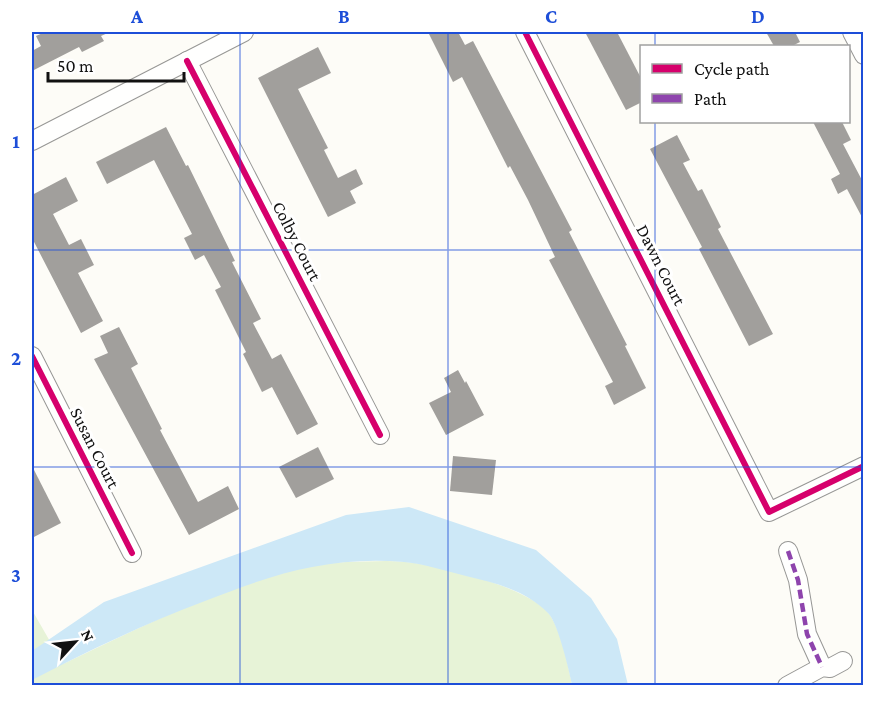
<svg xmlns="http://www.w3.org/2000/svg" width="895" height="717" viewBox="0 0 895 717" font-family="'Crimson Pro',serif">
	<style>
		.green { fill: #e7f3d7 }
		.water { fill: #cde8f7 }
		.building { fill: #a19f9c }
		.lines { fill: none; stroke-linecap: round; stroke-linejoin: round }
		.minor-casing { stroke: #979795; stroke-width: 20 }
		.minor { stroke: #fffffe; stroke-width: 18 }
		.quiet { stroke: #8e44ad; stroke-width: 4.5; stroke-dasharray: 9 4.5; stroke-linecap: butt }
		.cycleway-casing { stroke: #fff; stroke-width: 10 }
		.cycleway { stroke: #d6006c; stroke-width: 6 }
		.grid { fill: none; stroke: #1d4ed8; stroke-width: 1.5; stroke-opacity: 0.55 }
		.labels { text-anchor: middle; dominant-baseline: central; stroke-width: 6; stroke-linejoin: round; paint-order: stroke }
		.street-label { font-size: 18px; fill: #111; stroke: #fff }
		.neatline { fill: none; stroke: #1d4ed8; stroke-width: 2 }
		.grid-label { font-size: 20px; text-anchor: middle; font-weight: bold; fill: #1d4ed8 }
	</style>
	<rect width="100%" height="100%" fill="#fdfcf7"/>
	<path class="green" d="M 346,562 C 365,562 386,560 406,562 C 438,565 533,588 550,615 C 562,634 568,664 572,685 L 32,685 L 32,610 L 63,664 C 141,627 220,586 305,567 C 318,564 332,563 346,562 Z"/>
	<path class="water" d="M 409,507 L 536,550 L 591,598 L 617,639 L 628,685 L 572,685 C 569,670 558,623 548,613 C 526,590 495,583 466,576 C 446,571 425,564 404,562 C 330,556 273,574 205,601 C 146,623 88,651 32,680 L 32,651 L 104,602 L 346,515 Z"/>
	<g class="building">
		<polygon points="45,32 110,32 101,36 104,41 82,52 79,47 32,71 32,51 41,46 36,36"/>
		<polygon points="428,32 458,32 465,45 473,41 572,230 569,232 627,345 625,346 646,388 614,405 605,386 613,382 549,260 555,257 528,200 510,166 508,168 462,77 453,82"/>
		<polygon points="585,32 617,32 642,80 642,102 626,110"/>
		<polygon points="766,32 795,32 800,42 792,46 774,46"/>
		<polygon points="318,47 331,73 298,89 328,148 324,150 338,178 356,169 363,184 350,191 356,203 328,217 258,78"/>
		<polygon points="813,122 842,122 851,140 843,144 864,184 864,221 847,189 838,194 831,179 840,174"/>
		<polygon points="166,127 186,166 188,165 235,261 232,262 261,319 253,323 272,359 281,354 318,424 297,435 272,387 262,392 243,354 246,352 215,290 221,287 204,255 195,260 184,238 192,234 154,160 107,184 96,162"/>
		<polygon points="677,135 690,160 683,163 698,191 702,189 721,227 718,229 773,334 749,346 699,249 702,247 650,149"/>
		<polygon points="66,177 78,201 53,214 69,245 81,239 94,265 78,273 103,321 81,333 32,238 32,195"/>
		<polygon points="119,327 138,364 131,368 162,429 160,430 198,502 228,486 239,509 189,535 94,359 108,353 100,336"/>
		<polygon points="458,370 465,383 466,381 484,415 446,435 429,403 451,392 444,378"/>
		<polygon points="318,447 334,479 296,498 279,467"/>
		<polygon points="453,456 496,460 492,495 450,491"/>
		<polygon points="32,466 61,523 32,538"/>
	</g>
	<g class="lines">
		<defs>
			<g id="minor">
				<polyline points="525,32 769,512 864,466"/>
				<polyline points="852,32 864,55"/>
				<polyline points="187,61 380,435"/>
				<polyline points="32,141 244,32"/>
				<polyline points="32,356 132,553"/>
				<polyline points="788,551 798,580 807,634 822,667"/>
				<polyline points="787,686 822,667 830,668 843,661"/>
			</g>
		</defs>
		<use href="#minor" class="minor-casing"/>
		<use href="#minor" class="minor"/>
		<polyline class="quiet" points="788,551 798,580 807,634 822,667"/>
		<defs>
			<g id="cycleway">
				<polyline points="525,32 769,512 864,466"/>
				<polyline points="187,61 380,435"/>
				<polyline points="32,356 132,553"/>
			</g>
		</defs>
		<use href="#cycleway" class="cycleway-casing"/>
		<use href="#cycleway" class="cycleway"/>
	</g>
	<path class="grid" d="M 240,32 L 240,686M 448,32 L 448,686M 655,32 L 655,46M 655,122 L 655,686M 32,250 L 864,250M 32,467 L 864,467"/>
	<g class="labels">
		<g class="street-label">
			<text transform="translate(297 241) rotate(63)">Colby Court</text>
			<text transform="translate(661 265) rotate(63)">Dawn Court</text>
			<text transform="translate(95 448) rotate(63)">Susan Court</text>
		</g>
	</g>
	<rect width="895" height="717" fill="none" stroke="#ffffff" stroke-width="66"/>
	<rect x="640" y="45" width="210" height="78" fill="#ffffff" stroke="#a0a0a0" stroke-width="1.5"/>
	<rect x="652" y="64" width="30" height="9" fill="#d6006c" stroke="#a0a0a0" stroke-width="1.5"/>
	<text x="694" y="75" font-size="18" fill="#111111">Cycle path</text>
	<rect x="652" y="94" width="30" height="9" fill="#8e44ad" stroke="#a0a0a0" stroke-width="1.5"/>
	<text x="694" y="105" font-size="18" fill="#111111">Path</text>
	<g transform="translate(75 642) rotate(63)" stroke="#ffffff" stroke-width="4.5" paint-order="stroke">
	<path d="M0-4.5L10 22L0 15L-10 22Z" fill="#111111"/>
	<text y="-9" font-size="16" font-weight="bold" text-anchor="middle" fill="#111111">N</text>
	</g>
	<path d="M48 72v9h136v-9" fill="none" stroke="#111111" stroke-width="3"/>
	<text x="57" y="72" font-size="18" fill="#111111" stroke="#ffffff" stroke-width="4.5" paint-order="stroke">50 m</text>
	<rect x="33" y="33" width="829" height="651" class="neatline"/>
	<g class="grid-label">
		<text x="137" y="23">A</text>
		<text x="344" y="23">B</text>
		<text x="551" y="23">C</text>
		<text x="758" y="23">D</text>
		<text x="16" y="148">1</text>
		<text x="16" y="365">2</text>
		<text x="16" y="582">3</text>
	</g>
</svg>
